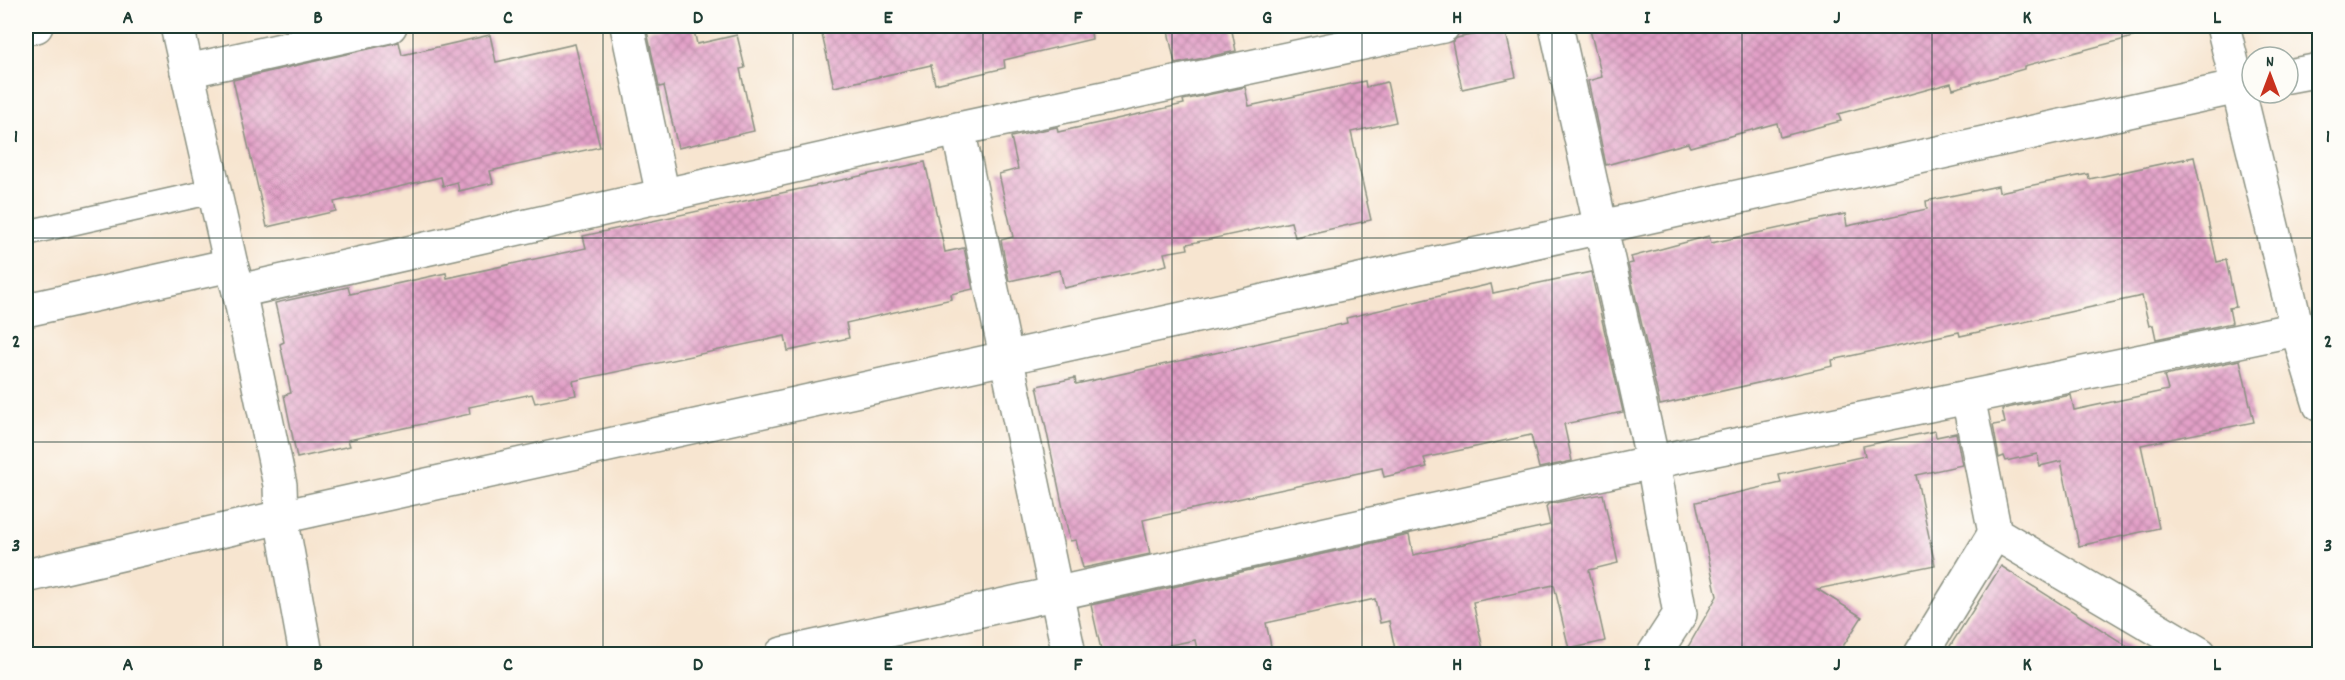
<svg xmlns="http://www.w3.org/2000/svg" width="2345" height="680" viewBox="0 0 2345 680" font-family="Dekko,sans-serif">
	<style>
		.building { fill: url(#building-cross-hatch) }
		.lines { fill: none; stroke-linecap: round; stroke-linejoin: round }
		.lane-casing { stroke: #8b9182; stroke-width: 27 }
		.street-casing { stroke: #8b9182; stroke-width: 36 }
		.lane { stroke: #fff; stroke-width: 24 }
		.street { stroke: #fff; stroke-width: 33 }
		.grid { fill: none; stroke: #1f3d34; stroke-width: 1.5; stroke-opacity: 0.55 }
		.neatline { fill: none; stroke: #1f3d34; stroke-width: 2 }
		.grid-label { font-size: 20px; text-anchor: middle; font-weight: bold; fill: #1f3d34 }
	</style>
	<defs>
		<pattern id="building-cross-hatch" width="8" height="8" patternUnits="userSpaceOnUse" patternTransform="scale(1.5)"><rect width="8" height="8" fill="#e3a0c8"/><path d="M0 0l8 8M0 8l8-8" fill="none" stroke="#b784a3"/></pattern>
	</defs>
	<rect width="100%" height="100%" fill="#fdfcf7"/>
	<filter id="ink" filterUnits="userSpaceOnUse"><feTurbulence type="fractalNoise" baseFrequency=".0167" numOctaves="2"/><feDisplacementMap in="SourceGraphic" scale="12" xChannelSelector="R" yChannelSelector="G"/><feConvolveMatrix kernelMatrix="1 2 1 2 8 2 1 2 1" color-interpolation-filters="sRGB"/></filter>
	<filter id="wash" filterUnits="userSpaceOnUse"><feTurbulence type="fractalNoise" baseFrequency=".008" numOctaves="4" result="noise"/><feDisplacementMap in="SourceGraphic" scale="24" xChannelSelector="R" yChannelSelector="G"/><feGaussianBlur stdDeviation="1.35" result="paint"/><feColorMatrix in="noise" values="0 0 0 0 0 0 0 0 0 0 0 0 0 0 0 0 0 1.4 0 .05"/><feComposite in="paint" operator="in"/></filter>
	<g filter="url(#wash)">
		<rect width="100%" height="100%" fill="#f7e5d0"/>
		<g id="blocks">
			<g class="building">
				<polygon points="672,26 693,26 697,44 737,35 745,68 740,69 754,131 678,148 664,86 659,87 647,31"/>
				<polygon points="820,26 1090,26 1092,39 1004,60 1005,68 935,84 931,65 834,87"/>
				<polygon points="1167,26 1231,26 1236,51 1175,64"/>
				<polygon points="1589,26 2132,26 2133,37 2024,66 2024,69 1953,89 1951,83 1838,114 1841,121 1780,137 1777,123 1690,147 1688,143 1606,165 1588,81 1602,77"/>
				<polygon points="1505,28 1516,77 1462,89 1452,42 1457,38"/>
				<polygon points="490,35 496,62 575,44 600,147 490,171 493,183 459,191 457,182 443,186 441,177 334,202 336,211 267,227 233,80 399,42 402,55"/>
				<polygon points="1365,81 1366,87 1387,82 1396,122 1351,132 1371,220 1295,237 1291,222 1187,244 1188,249 1164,253 1167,265 1064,288 1060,270 1009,281 1001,240 1013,237 999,174 1018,169 1011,137 1057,127 1058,132 1184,104 1183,100 1245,87 1249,106"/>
				<polygon points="2194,157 2217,262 2226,260 2236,307 2229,308 2232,323 2156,339 2153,325 2149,326 2142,296 1960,336 1959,332 1832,360 1833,366 1660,405 1628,264 1633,263 1631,257 1709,236 1711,243 1845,214 1847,226 1927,209 1926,201 1998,186 1999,192 2088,174 2089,179"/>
				<polygon points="925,162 945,252 964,248 973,289 951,294 952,299 846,323 849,338 788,351 785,336 573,381 576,395 535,403 532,394 469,407 470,414 348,440 350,446 297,458 284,395 291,393 280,344 284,342 275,303 348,287 350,294 446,273 447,278 586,248 583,236"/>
				<polygon points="1591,272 1623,412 1564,424 1572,461 1539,468 1531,435 1424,458 1427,467 1384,477 1382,468 1251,496 1143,520 1150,554 1083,568 1076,540 1070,541 1037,386 1075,378 1076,384 1215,353 1347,323 1346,318 1491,284 1493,293"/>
				<polygon points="2240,360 2254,422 2141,445 2159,528 2079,546 2061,461 2040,466 2037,454 2006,461 2004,456 1999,458 1993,425 2005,423 2002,409 2071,395 2074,410 2168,390 2164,376"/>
				<polygon points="1935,431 1936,437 1956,433 1962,465 1916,475 1935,565 1817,589 1862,617 1838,654 1684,654 1717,596 1696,502 1781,483 1779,475 1865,456 1863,446"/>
				<polygon points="1603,494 1618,563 1589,570 1605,641 1569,649 1554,585 1473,602 1484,654 1396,654 1389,621 1380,623 1375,599 1266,623 1271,646 1231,654 1198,654 1195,640 1128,654 1102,654 1091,605 1409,535 1413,555 1550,525 1546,507 1548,504"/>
				<polygon points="2001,566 2140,654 1945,654"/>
			</g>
		</g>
	</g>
	<g filter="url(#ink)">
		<use href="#blocks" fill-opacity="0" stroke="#8b9182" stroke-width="1.5"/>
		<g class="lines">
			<defs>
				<polyline id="lane" points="26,233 214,191"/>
				<g id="street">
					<polyline points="177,26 231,265 239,291 280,485 281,517 306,654"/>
					<polyline points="627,26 663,196"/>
					<polyline points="1556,26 1653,462 1680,614 1654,654"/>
					<polyline points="2223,26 2297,329 2320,405"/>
					<polyline points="26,28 36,26"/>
					<polyline points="187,71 390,26"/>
					<polyline points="2288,76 2320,70"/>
					<polyline points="958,129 1069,654"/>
					<polyline points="239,291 958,129 1443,26"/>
					<polyline points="26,310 231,265"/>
					<polyline points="1968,397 1995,533 2200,654"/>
					<polyline points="26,576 281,517 2252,84"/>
					<polyline points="782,654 1653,462 2297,329"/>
					<polyline points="1921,654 1995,533"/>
				</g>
			</defs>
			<use href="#lane" class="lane-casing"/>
			<use href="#street" class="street-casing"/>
			<use href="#lane" class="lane"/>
			<use href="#street" class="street"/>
		</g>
	</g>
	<path class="grid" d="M 223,26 L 223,654M 413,26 L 413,654M 603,26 L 603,654M 793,26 L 793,654M 983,26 L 983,654M 1172,26 L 1172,654M 1362,26 L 1362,654M 1552,26 L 1552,654M 1742,26 L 1742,654M 1932,26 L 1932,654M 2122,26 L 2122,654M 26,238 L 2320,238M 26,442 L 2320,442"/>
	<rect width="2345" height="680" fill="none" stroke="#fdfcf7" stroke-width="66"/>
	<g transform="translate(2270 75)"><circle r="28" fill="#fdfcf7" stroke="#a4b0a9" stroke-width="1.5"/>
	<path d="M0-4.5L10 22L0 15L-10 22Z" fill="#c8321e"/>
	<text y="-9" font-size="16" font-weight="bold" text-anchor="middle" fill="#1f3d34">N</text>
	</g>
	<rect x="33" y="33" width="2279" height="614" class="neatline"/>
	<g class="grid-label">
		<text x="128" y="23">A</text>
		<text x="318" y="23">B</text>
		<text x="508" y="23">C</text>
		<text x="698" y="23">D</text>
		<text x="888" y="23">E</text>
		<text x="1078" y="23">F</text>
		<text x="1267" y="23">G</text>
		<text x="1457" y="23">H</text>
		<text x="1647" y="23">I</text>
		<text x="1837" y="23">J</text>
		<text x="2027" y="23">K</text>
		<text x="2217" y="23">L</text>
		<text x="16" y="142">1</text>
		<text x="2328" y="142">1</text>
		<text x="16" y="347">2</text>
		<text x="2328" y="347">2</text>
		<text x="16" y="551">3</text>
		<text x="2328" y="551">3</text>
		<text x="128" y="670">A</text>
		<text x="318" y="670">B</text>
		<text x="508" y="670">C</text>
		<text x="698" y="670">D</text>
		<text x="888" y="670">E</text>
		<text x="1078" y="670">F</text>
		<text x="1267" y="670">G</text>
		<text x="1457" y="670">H</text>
		<text x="1647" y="670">I</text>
		<text x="1837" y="670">J</text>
		<text x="2027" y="670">K</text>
		<text x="2217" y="670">L</text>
	</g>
</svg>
